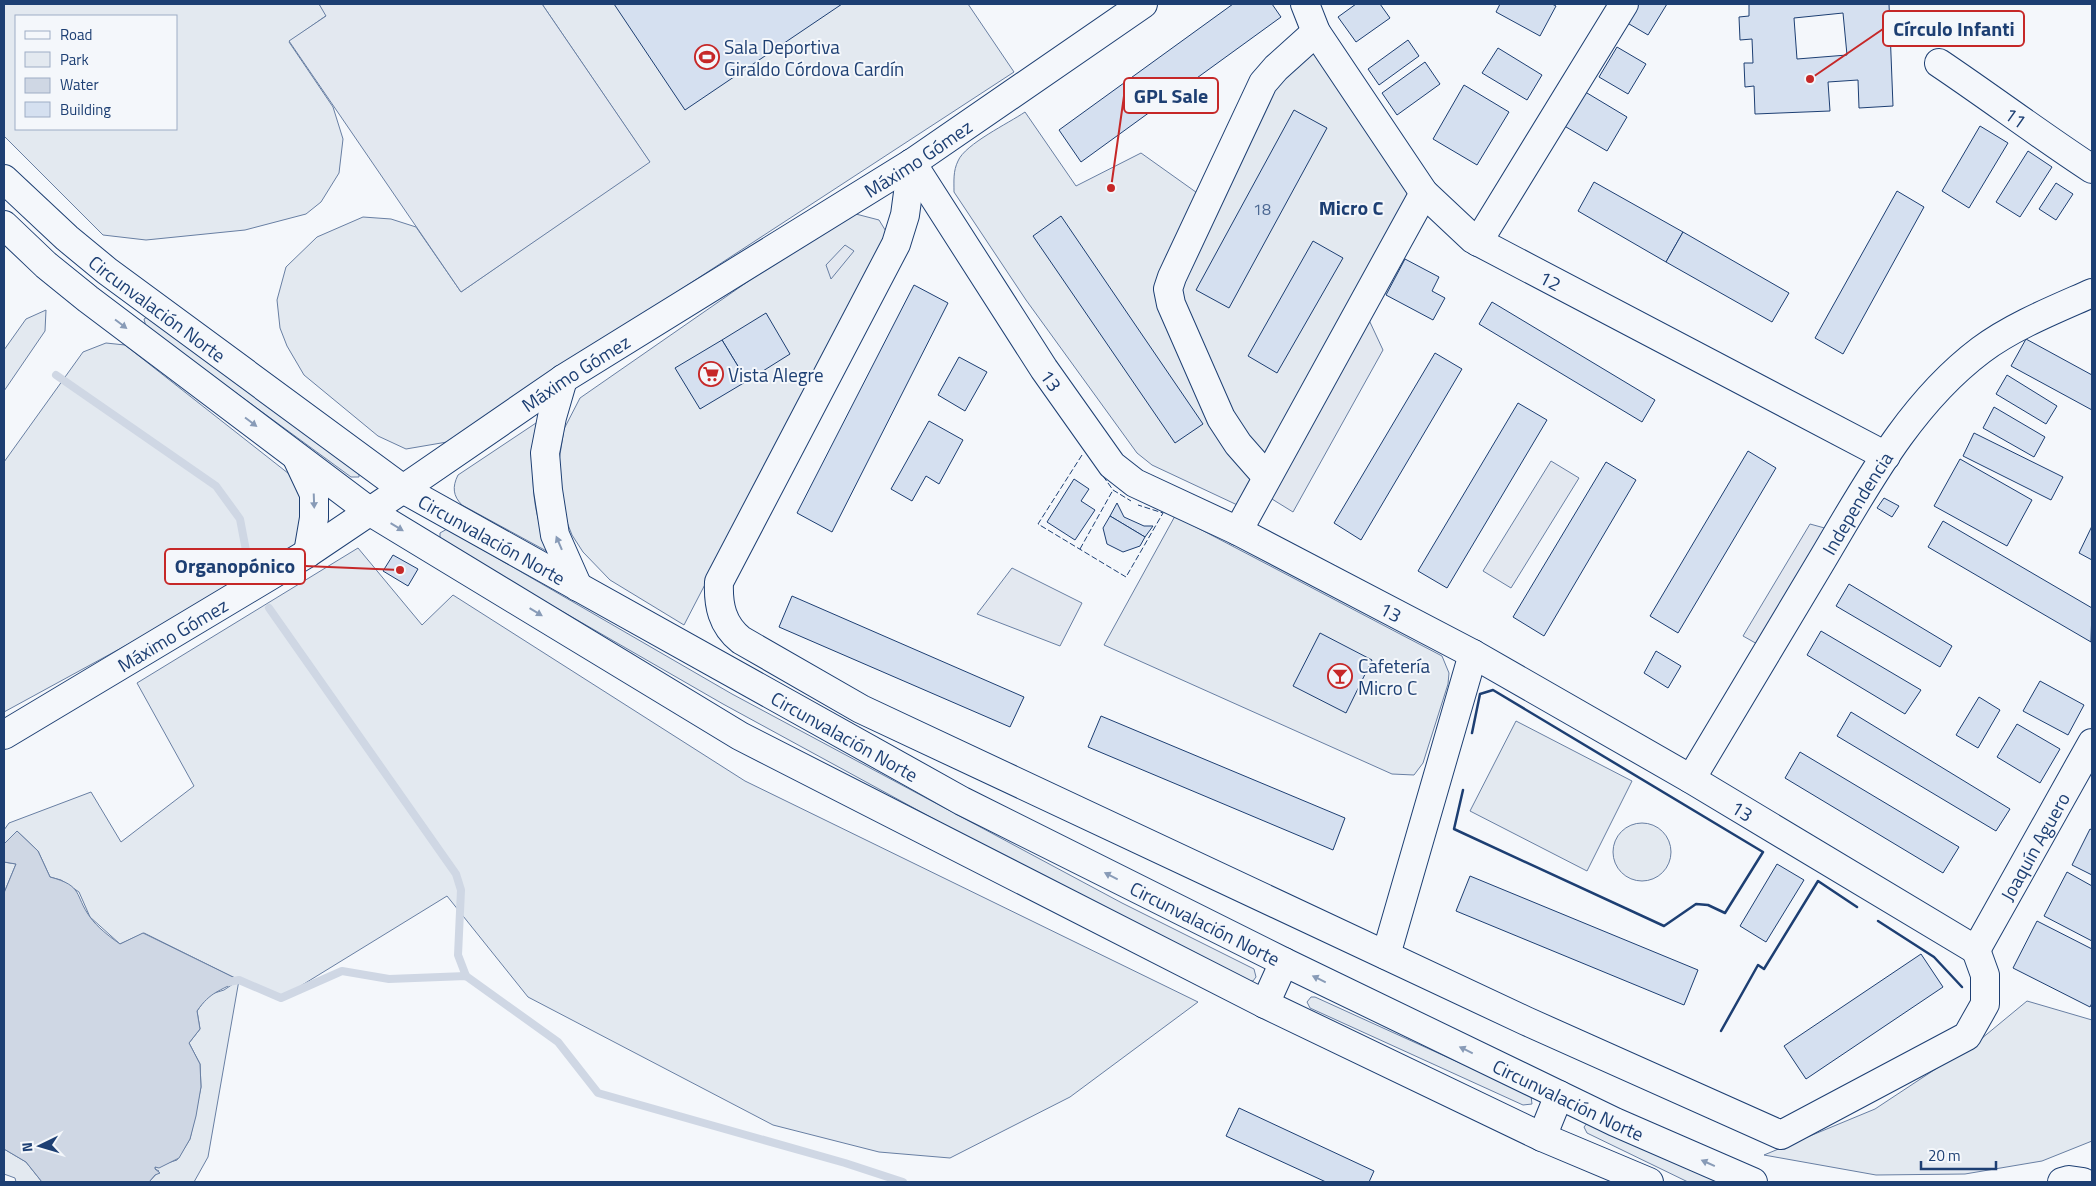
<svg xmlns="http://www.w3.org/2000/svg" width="2096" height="1186" viewBox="0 0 2096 1186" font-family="'Titillium Web',sans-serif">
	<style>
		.green { fill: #e3e9f0; stroke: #687fa3; fill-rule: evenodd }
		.parking { fill: #e3e8f0; stroke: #687fa3 }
		.water { fill: #cfd7e4; stroke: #687fa3 }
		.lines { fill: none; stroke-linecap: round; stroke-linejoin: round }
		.stream { stroke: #cfd7e4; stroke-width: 8 }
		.building { fill: #d5e0f0; stroke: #1d3f73; fill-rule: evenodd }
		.minor-casing { stroke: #1d3f73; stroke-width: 30 }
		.major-casing { stroke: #1d3f73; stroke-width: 30 }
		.highway-casing { stroke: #1d3f73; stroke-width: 30 }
		.minor { stroke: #f4f7fb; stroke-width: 28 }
		.major { stroke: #f4f7fb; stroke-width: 28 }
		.highway { stroke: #f4f7fb; stroke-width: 28 }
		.fence { stroke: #1d3f73; stroke-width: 1; stroke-dasharray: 6 2.5; stroke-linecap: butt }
		.wall { stroke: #1d3f73; stroke-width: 2.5 }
		.oneway { fill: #889bb7 }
		.labels { text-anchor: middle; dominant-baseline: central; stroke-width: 4; stroke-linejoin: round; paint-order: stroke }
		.number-label { font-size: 16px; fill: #4b6792 }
		.poi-label { font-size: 19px; fill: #1d3f73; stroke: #f4f7fb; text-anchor: start }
		.street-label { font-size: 19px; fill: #1d3f73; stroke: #f4f7fb }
		.neighbourhood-label { font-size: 20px; font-weight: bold; fill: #1d3f73; stroke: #f4f7fb }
		.leader { fill: none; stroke: #c62828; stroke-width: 2 }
		.callout-dot { fill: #c62828; stroke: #f4f7fb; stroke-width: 2 }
		.callout { fill: #f4f7fb; stroke: #c62828; stroke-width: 2 }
		.callout-label { font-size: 20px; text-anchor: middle; font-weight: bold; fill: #1d3f73 }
	</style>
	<rect width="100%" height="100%" fill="#f4f7fb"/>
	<g class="green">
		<path d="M 4,4 L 319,4 L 327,15 L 289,42 L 333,107 L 343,139 L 339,173 L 321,202 L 306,214 L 245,230 L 146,240 L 103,235 L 4,136 ZM 16,16 L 176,16 L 176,129 L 16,129 Z"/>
		<polygon points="542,4 968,4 1014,72 447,442 406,449 378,436 304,375 287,346 280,328 277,300 286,267 317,237 363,217 391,219 416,227 461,292 649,161"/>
		<path d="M 1316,32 L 1424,193 L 1248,510 L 1152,465 L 1137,453 L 1026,300 L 954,192 C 954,181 953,171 958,161 C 965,144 1009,123 1025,112 L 1076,186 L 1141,153 L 1207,200 L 1263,83 Z"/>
		<polygon points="852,213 879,220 887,233 684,625 610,580 583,552 572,535 563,512 559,461 564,429 580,398 789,253"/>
		<polygon points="46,310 45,331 4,391 4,350 26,319"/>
		<polygon points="149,316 359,472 359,477 351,477 146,327 144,319"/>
		<polygon points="106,343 125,345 298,481 305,503 299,551 4,712 4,462 83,352"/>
		<path d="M 539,421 C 531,471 528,508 552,554 L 462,505 C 453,496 452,487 458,475 Z"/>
		<polygon points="1175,516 1442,656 1449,673 1448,684 1423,763 1414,775 1392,774 1104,645"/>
		<polygon points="447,529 732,694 1122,903 1254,969 1256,977 1253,981 1248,981 1000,855 723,704 440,541 440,533"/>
		<polygon points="358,548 422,625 453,595 745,781 1198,1002 1070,1097 950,1158 879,1152 773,1125 528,997 447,896 281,998 239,980 208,1157 194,1182 149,1182 159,1171 155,1169 155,1167 177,1160 190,1139 201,1087 200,1064 189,1043 200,1029 197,1011 208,995 224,990 239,980 144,933 120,944 90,917 79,892 61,880 50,877 38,851 17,831 4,844 4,830 9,823 91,792 121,842 194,786 137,683"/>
		<polygon points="1516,721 1632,781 1587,871 1470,811"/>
		<circle cx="1642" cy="852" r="29"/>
		<polygon points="4,862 16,864 4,893"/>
		<polygon points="1311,997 1315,997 1528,1094 1531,1096 1532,1104 1523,1105 1310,1008 1307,1002"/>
		<polygon points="2027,1001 2092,1020 2092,1141 2042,1161 1965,1174 1876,1175 1764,1155 1875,1109 1981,1039"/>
		<polygon points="1588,1122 1725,1182 1688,1182 1587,1133 1584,1127"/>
		<polygon points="4,1149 26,1162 42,1182 16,1182 15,1178 4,1174"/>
	</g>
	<g class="parking">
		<polygon points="319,4 542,4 650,162 461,292 289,41 326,16"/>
		<polygon points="845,245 854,251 831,279 826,265"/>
		<polygon points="1362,305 1383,350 1293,512 1259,491"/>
		<polygon points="1551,461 1579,478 1511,588 1483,571"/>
		<polygon points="1810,524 1839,532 1768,650 1743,636"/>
		<polygon points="1012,568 1082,603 1060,646 977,614"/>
	</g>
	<path class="water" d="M 17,831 L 38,851 L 50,877 C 84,886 74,895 90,917 C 97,927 110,937 120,944 L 143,933 L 239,980 C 219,992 211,991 197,1011 L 200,1029 L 189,1043 L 200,1064 L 201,1087 L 196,1116 L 190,1139 L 179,1158 L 159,1168 L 155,1167 L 155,1169 L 160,1173 L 155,1175 L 149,1182 L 42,1182 L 26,1162 L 4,1149 L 4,893 L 16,864 L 4,862 L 4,844 Z"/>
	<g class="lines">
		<g class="stream">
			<polyline points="56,375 216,486 240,519 248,561"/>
			<polyline points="269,608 456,874 461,890 458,955 466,976"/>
			<polyline points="229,982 239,980 281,998 342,971 389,979 466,976 558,1042 598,1093 845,1163 903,1182"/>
		</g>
	</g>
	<g class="building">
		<polygon points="614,4 842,4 685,110"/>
		<polygon points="1233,4 1272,4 1281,17 1081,162 1059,130"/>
		<polygon points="1356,4 1380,4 1390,18 1356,42 1338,17"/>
		<polygon points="1500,4 1552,4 1556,6 1540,36 1496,12"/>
		<polygon points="1635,4 1667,4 1648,35 1624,21"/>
		<path d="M 1749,4 L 1889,4 L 1893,106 L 1859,108 L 1858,80 L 1828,82 L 1830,111 L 1755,114 L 1754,86 L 1745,87 L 1744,63 L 1753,63 L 1752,39 L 1740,40 L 1739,17 L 1749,16 ZM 1843,13 L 1847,55 L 1797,59 L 1794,18 Z"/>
		<polygon points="1408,40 1419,56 1379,85 1368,69"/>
		<polygon points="1617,47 1646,64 1628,94 1599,77"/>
		<polygon points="1498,48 1542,75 1527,100 1482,73"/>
		<polygon points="1425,62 1440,84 1397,115 1382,93"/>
		<polygon points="1464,85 1509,112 1477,165 1433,139"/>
		<polygon points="1582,90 1627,117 1607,151 1561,124"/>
		<polygon points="1294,110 1327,128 1229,308 1196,290"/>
		<polygon points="1980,126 2008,143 1969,208 1942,191"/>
		<polygon points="2028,151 2052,167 2020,217 1996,202"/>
		<polygon points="1594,182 1683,232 1666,262 1578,211"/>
		<polygon points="2056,183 2073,194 2056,220 2039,209"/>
		<polygon points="1897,191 1924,207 1843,354 1815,338"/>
		<polygon points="1061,216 1203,424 1175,443 1033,236"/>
		<polygon points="1683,232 1789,293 1772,322 1666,262"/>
		<polygon points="1313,241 1343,258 1277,373 1248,356"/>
		<polygon points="1405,259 1439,277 1432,291 1445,298 1433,320 1386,295"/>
		<polygon points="914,285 948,303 832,532 797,513"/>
		<polygon points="1492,302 1655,400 1642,422 1479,324"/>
		<polygon points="766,313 790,354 747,381 722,340"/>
		<polygon points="2026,339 2092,375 2092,410 2011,366"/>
		<polygon points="722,340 747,381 700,409 675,368"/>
		<polygon points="1435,353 1462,369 1361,540 1334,523"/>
		<polygon points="959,357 987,372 965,411 938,395"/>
		<polygon points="2007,375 2057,406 2046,424 1996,394"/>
		<polygon points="1518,403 1547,420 1447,588 1418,571"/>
		<polygon points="1994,407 2045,437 2034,457 1983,428"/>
		<polygon points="929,421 963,440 939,484 926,476 912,501 891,489"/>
		<polygon points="1974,433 2063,477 2051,500 1963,456"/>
		<polygon points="1748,451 1776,468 1678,633 1650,616"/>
		<polygon points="1960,459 2032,500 2007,546 1934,506"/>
		<polygon points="1606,462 1636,480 1544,636 1513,617"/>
		<polygon points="1074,479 1089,489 1081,501 1095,510 1075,540 1047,522"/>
		<polygon points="1884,498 1899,506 1892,517 1877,508"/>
		<polygon points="1117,503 1124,517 1144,526 1153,526 1145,537 1110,516"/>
		<polygon points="1110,516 1145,537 1140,546 1123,552 1107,544 1103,528"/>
		<polygon points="1943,521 2092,608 2091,642 1928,547"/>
		<polygon points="2092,526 2092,560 2079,553"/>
		<polygon points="393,555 418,569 408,586 383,571"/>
		<polygon points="1849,584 1952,646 1940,667 1836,606"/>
		<polygon points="792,596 1024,697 1010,727 779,627"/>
		<polygon points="1821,631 1921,690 1905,714 1807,655"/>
		<polygon points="1320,633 1372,660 1346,713 1293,686"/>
		<polygon points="1656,651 1681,666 1668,688 1644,673"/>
		<polygon points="2040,681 2084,705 2068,735 2023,711"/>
		<polygon points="1979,697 2000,710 1978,748 1956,735"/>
		<polygon points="1851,712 2010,809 1996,831 1837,736"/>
		<polygon points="1101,716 1345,818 1333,850 1088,747"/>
		<polygon points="2017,724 2060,749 2040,783 1997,757"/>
		<polygon points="1800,752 1959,847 1943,873 1785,778"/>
		<polygon points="2090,829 2092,830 2092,875 2072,865"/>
		<polygon points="1777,864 1804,880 1766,942 1740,926"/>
		<polygon points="2067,872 2092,886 2092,941 2044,916"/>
		<polygon points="1470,876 1698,970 1684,1005 1456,911"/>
		<polygon points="2037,921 2092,949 2092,1003 2090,1007 2013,968"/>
		<polygon points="1921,954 1943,987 1806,1079 1784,1046"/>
		<polygon points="1239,1108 1374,1171 1369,1182 1326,1182 1226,1136"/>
	</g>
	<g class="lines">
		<defs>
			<g id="minor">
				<path id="s1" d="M 1305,4 L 1316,32 L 1424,193 L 1473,239 L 1886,456"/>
				<path id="s2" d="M 1939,63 C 1991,98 2040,135 2092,169"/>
				<path d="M 912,163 L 905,215 L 896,244 L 719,582 C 718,605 722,625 741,640 L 861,709 L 1526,1021 L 1781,1135 L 1967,1036 L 1985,1004 L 1985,975 L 1976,950"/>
				<path id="s3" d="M 912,163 L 1044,369 L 1112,465 L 1135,483 L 1238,531 L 1473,654 L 1691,779 L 1976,950"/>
				<polyline points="1478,242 1624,4"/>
				<polyline points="1267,477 1238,444 1221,418 1171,304 1168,289 1172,277 1263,83 1276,68 1316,32"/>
				<polyline points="1238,531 1424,193"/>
				<path id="s4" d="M 4,735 L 308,553 L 403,489"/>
				<path id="s5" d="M 1691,779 C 1733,708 1776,637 1819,565 C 1865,488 1908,405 1981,350 C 2013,326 2056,309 2092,293"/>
				<path id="s6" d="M 1976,950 L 2092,743"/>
				<polyline points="1386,955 1473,654"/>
			</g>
			<g id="major">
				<path id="s7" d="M 403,489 L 563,379 L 912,163 L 1143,4"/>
			</g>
			<g id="highway">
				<path id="s8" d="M 4,179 L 67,238 L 107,271 L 403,489 L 962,801 L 1284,962 L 1615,1122 L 1753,1182"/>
				<polyline points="4,225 46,265 88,299 369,511 740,736 1265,1004 1542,1137 1649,1182"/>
				<polyline points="563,379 552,417 545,453 548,490 555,535 578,587"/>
				<polyline points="298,460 314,494 314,518 308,553"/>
				<polyline points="1265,1004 1284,962"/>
				<polyline points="1542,1137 1559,1095"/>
				<polyline points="2062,1182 2069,1180 2083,1182"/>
			</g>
		</defs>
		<use href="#minor" class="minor-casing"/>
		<use href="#major" class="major-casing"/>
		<use href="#highway" class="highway-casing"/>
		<use href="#minor" class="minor"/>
		<use href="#major" class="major"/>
		<use href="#highway" class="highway"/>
		<g class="fence">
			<polyline points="1082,455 1038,524 1126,577 1163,513 1138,505"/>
			<polyline points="1103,476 1113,490 1131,501"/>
			<polyline points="1080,549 1113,490"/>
		</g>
		<g class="wall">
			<polyline points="1463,790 1454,829 1664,926 1696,904 1708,905 1725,913 1763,852 1493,690 1480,694 1472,733"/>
			<polyline points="1878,921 1934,957 1962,987"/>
			<polyline points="1721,1031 1758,965 1764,969 1818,881 1857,907"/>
		</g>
	</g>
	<defs><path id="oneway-solid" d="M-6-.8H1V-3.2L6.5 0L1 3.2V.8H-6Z" transform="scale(1.25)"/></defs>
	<g class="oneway">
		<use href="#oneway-solid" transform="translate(121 324) rotate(37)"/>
		<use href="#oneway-solid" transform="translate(251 422) rotate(37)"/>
		<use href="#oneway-solid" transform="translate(314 501) rotate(88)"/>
		<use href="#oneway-solid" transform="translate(397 527) rotate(31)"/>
		<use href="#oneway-solid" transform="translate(559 543) rotate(-113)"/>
		<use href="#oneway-solid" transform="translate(536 612) rotate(31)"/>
		<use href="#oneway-solid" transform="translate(1111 876) rotate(-153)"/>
		<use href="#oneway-solid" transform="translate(1319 979) rotate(-154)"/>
		<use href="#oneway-solid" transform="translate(1466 1050) rotate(-154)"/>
		<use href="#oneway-solid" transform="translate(1708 1163) rotate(-156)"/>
	</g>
	<defs>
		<symbol id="stadium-ring" viewBox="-11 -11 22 22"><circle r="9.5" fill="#f4f7fb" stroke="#c62828" stroke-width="1.5"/><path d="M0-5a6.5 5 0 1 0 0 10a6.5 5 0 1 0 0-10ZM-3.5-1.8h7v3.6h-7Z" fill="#c62828"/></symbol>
		<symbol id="supermarket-ring" viewBox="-11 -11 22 22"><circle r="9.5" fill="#f4f7fb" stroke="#c62828" stroke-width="1.5"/><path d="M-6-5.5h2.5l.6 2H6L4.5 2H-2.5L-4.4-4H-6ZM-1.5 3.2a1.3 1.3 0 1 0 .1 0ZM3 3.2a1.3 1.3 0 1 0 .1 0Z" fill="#c62828"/></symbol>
		<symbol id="bar-ring" viewBox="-11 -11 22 22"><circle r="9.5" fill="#f4f7fb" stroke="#c62828" stroke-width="1.5"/><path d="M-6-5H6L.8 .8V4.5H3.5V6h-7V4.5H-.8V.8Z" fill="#c62828"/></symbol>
	</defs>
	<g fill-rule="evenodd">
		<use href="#stadium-ring" x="693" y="43" width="28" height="28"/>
		<use href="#supermarket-ring" x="697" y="360" width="28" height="28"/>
		<use href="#bar-ring" x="1326" y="662" width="28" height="28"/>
	</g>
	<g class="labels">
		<g class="number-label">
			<text x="1262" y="209">18</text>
		</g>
		<g class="poi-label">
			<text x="724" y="46">Sala Deportiva<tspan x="724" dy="22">Giraldo Córdova Cardín</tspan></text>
			<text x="728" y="374">Vista Alegre</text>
			<text x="1358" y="665">Cafetería<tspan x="1358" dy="22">Micro C</tspan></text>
		</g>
		<g class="street-label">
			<text stroke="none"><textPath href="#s2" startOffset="94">11</textPath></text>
			<text stroke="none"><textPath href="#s7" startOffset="612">Máximo Gómez</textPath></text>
			<text stroke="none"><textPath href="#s1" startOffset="379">12</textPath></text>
			<text stroke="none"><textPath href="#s8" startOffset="201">Circunvalación Norte</textPath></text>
			<text stroke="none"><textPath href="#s7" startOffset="208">Máximo Gómez</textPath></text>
			<text stroke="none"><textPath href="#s3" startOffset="258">13</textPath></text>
			<text stroke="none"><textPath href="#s5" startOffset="322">Independencia</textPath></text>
			<text stroke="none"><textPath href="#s8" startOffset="608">Circunvalación Norte</textPath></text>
			<text stroke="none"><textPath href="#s3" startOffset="678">13</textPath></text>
			<text stroke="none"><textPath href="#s4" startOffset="196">Máximo Gómez</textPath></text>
			<text stroke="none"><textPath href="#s8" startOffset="1012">Circunvalación Norte</textPath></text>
			<text stroke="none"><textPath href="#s3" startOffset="1082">13</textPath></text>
			<text stroke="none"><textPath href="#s6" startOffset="119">Joaquín Aguero</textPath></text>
			<text stroke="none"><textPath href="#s8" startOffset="1418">Circunvalación Norte</textPath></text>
			<text stroke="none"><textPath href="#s8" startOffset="1822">Circunvalación Norte</textPath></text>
		</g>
		<g class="neighbourhood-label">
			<text x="1351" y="207">Micro C</text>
		</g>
	</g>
	<path class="leader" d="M1810 79L1883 29M1111 188L1124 96M400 570L305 566"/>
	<g class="callout-dot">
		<circle cx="1810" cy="79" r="5"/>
		<circle cx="1111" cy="188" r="5"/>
		<circle cx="400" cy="570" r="5"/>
	</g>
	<g class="callout">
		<rect x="1883" y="11" width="141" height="35" rx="5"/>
		<rect x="1124" y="78" width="94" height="35" rx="5"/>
		<rect x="165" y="549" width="140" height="35" rx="5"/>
	</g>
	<g class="callout-label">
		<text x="1954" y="36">Círculo Infanti</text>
		<text x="1171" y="103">GPL Sale</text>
		<text x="235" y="573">Organopónico</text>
	</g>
	<rect width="2096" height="1186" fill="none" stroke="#1d3f73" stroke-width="10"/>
	<rect x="15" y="15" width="162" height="115" fill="#f4f7fb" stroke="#9eadc5"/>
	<rect x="25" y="31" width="25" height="8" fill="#f4f7fb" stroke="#9eadc5"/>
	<text x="60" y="40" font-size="15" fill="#1d3f73">Road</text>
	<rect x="25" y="52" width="25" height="15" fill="#e3e9f0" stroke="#9eadc5"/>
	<text x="60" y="65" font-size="15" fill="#1d3f73">Park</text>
	<rect x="25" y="78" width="25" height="15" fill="#cfd7e4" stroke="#9eadc5"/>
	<text x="60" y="90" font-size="15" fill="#1d3f73">Water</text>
	<rect x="25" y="102" width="25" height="15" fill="#d5e0f0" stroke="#9eadc5"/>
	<text x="60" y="115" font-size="15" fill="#1d3f73">Building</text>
	<g transform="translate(40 1146) rotate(265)" stroke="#f4f7fb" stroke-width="4" paint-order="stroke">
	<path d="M0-4L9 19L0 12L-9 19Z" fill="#1d3f73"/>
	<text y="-8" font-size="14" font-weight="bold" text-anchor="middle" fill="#1d3f73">N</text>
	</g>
	<path d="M1921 1161v8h75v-8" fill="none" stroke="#1d3f73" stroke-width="2.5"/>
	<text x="1928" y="1161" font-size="15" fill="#1d3f73" stroke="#f4f7fb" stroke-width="4" paint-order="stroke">20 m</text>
</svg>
